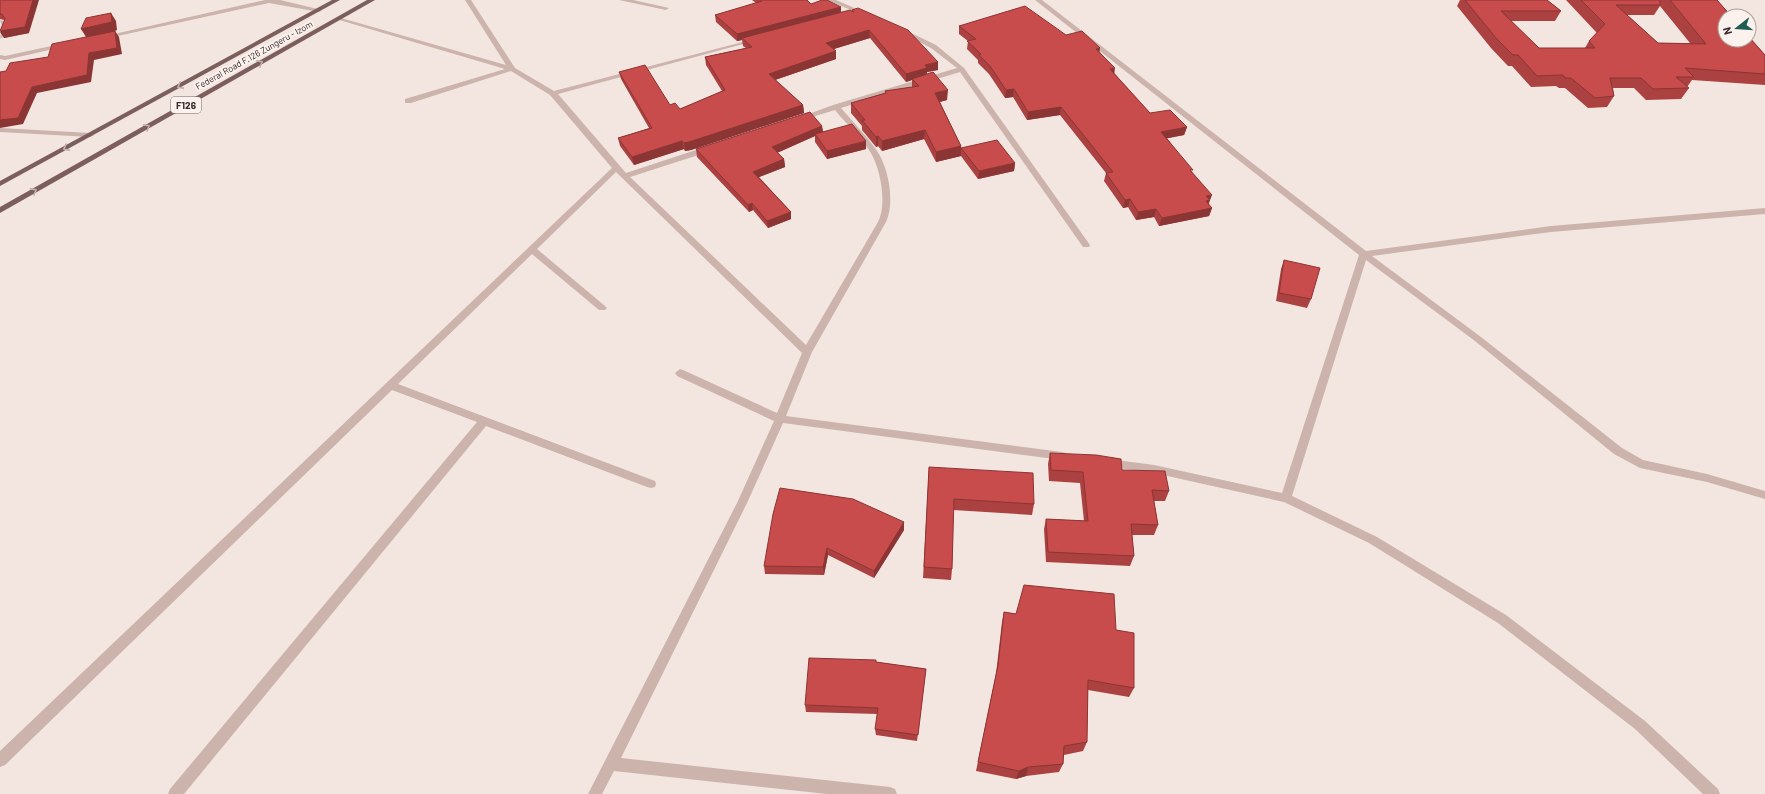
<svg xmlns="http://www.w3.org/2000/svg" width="1765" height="794" viewBox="0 0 1765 794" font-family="Barlow,sans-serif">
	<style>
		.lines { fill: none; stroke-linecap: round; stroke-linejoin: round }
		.minor { fill: #ccb3ac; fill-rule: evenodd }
		.primary { fill: #7c5f5c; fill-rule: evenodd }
		.wall { fill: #ab4140; fill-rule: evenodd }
		.shaded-wall { fill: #8b3534 }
		.building { fill: #c74c4b; stroke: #8b3534 }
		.oneway { stroke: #c2afac }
		.labels { text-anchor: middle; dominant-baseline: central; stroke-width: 4; stroke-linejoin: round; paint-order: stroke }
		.far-street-label { font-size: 9px; fill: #3a2c2b; stroke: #fbf1ed }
		.shield { fill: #fbf1ed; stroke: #746765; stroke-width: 1 }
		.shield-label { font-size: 10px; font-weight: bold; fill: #3a2c2b }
	</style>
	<rect width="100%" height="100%" fill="#f3e6e0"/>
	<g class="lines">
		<g class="minor">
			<polygon points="265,0 280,0 322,10 319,12 269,3 104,39 101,37"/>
			<path d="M 465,0 L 471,0 L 515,68 L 554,91 L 758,38 L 758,40 L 558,94 L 626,173 L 705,147 L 711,147 L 711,151 L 630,177 L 806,345 L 878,222 C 887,204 881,171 871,153 C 862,138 846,124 835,110 L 799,121 L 795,119 L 833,105 L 957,68 L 931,48 L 899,31 L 899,29 L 903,29 L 936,45 L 964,68 L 1090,245 L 1089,247 L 1083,247 L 960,72 L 841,108 C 853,122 867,136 877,151 C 889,168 895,204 886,222 L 812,352 L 786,416 L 1062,452 L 1066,453 L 1067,456 L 1066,459 L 1062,460 L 783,423 L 747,503 L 621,758 L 890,787 L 895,789 L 897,794 L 827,794 L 614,771 L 602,794 L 588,794 L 737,503 L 774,421 L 677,376 L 675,373 L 680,369 L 683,370 L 777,413 L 802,353 L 616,172 L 537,249 L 605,306 L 607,308 L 605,310 L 599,310 L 532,254 L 398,384 L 655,481 L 656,484 L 655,487 L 651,488 L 647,487 L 486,426 L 184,794 L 168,794 L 170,789 L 477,422 L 392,390 L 5,765 L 0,767 L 0,751 L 612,168 L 550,95 L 511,71 L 411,103 L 405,103 L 405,99 L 505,69 L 336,19 L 341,18 L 506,65 Z"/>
			<polygon points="619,0 633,0 669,8 666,10"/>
			<polygon points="827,0 836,0 868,14 863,15"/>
			<polygon points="1035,0 1042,0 1366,251 1551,226 1765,208 1765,214 1551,232 1372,256 1481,337 1622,448 1643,460 1707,474 1765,491 1765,499 1707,482 1640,468 1614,454 1475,341 1366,260 1292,496 1377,537 1506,615 1645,721 1718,789 1720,794 1703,794 1635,729 1498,623 1369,543 1284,502 1154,473 1105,466 1104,463 1105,460 1109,459 1154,465 1282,493 1359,255"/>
			<polygon points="0,20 6,22 8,26 3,37 0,39 2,26"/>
			<polygon points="65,43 68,45 67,46 5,60 0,59 0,55 5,56"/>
			<polygon points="0,128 90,133 94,135 90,137 0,132"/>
		</g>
		<g class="primary">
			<polygon points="332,0 340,0 0,186 0,181"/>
			<polygon points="367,0 375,0 0,213 0,207"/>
		</g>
	</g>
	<g class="wall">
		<polygon points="0,0 29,33 4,38 4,20 0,19"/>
		<polygon points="752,0 807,0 811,4 841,7 841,12 852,11 852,10 938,62 938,70 927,72 927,74 947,100 940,102 961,146 961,148 1015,163 1014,171 978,179 961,156 936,162 924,139 882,151 878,146 876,147 862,130 862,126 851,113 851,103 885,93 885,91 912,87 912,80 906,82 870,38 834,49 836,59 775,80 803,105 804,113 691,150 685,151 684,149 634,165 620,146 618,138 649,128 621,79 619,72 670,105 680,109 722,91 706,65 705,57 746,48 743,46 742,40 737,41 716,22 715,15 756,3"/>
		<path d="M 1460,0 L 1547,0 L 1561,11 L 1555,21 L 1511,21 L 1539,48 L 1585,48 L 1589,41 L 1597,33 L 1566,0 L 1717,0 L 1765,55 L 1765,85 L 1692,80 L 1687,87 L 1689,88 L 1681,99 L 1646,100 L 1634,88 L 1613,88 L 1614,96 L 1607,107 L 1588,108 L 1565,88 L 1559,88 L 1556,86 L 1531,87 L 1512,66 L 1508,66 L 1491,48 L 1457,6 ZM 1660,6 L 1690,43 L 1658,43 L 1627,15 L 1654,15 Z"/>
		<polygon points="959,26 1066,35 1100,52 1114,73 1150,113 1187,127 1184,135 1167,138 1192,172 1209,203 1208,204 1212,208 1209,216 1159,226 1154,217 1136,220 1128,207 1123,208 1104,181 1106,173 1060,115 1027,120 1013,97 1005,98 989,74 978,63 978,60 967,49 968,41 959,34"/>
		<polygon points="822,126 823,132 866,149 827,159 815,142 815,136 777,153 784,159 785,167 759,177 791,212 791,219 768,228 753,210 749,212 697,157 696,149"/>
		<polygon points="1284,260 1311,299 1307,308 1276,301 1281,269"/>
		<polygon points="1050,453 1122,470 1169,491 1165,501 1154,501 1158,525 1154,535 1132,535 1134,556 1130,566 1046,562 1044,529 1046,519 1084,521 1080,483 1049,481 1048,464"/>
		<polygon points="929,467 1034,504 1032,515 953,510 952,569 951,580 923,578"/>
		<polygon points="904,522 904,530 874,578 828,555 824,575 765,574 764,566"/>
		<polygon points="1004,612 1116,630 1134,688 1129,697 1088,690 1087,742 1083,751 1064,755 1063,764 1059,772 1026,776 1016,779 976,771 996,674 1002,622"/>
		<polygon points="876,662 926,669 917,741 876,735 875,729 878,714 806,712 805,705"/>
	</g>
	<g class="shaded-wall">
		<polygon points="33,0 39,0 29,33 4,38 0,32"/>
		<polygon points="841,7 841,14 742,38 742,40 737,41 737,34"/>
		<polygon points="111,13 116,21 117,30 115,31 119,37 122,54 94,60 91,82 37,93 23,124 0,128 0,120 32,87 89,53 86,37 81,29"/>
		<polygon points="869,30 870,38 827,51 826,43"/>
		<polygon points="1100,48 1099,56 1096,49"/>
		<polygon points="836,51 836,59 769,82 769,74"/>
		<polygon points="938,62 938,70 927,72 927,75 912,79 912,80 906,82 906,74 925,65"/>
		<polygon points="1115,68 1114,76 1110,69"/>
		<polygon points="1014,89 1013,97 1005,98 1006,90"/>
		<polygon points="948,90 947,100 935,103 935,93"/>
		<polygon points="803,105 804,113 691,150 685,151 684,143"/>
		<polygon points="1061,107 1060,115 1027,120 1028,112"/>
		<polygon points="822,126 823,133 815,134 815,136 772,155 772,147"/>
		<polygon points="1187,127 1184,135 1159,140 1161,132"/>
		<polygon points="925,130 924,139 882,151 882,141"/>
		<polygon points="878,136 878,146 876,147 876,137"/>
		<polygon points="682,141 684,149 634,165 632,157"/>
		<polygon points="866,141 866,149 827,159 827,151"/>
		<polygon points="961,146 961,156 936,162 936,152"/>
		<polygon points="784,159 785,167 754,179 753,172"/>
		<polygon points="1015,163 1014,171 978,179 979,171"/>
		<polygon points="1212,195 1209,203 1207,209 1206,196"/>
		<polygon points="1130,199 1128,207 1123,208 1125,200"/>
		<polygon points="752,203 753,210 749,212 748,205"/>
		<polygon points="1212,208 1209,216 1159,226 1162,218"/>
		<polygon points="1156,209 1154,217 1136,220 1138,212"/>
		<polygon points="791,212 791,219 768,228 767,221"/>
		<polygon points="904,522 904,530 874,578 874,571"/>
		<polygon points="827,548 828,555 824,575 823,567"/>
		<polygon points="1028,767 1026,776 1016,779 1019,771"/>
	</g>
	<g class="building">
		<polygon points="0,0 33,0 25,27 0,31 5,19 2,14 0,14"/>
		<polygon points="761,0 807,0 811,4 822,0 827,0 841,7 737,34 715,15 762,1"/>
		<polygon points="1465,0 1547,0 1561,11 1501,11 1539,48 1595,48 1589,41 1605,24 1581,0 1660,0 1660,5 1616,5 1658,43 1706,44 1670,0 1717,0 1731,16 1725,16 1725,40 1749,40 1749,37 1765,55 1765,74 1685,68 1694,77 1676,77 1689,88 1653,89 1641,78 1610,78 1614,96 1595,98 1571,78 1565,78 1563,75 1537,76 1518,55 1513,55 1496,38"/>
		<polygon points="1025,6 1066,35 1082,31 1100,48 1096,49 1115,68 1110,69 1150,113 1170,110 1187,127 1161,132 1193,170 1190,170 1212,195 1206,196 1210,200 1206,201 1212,208 1162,218 1156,209 1138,212 1130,199 1125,200 1106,173 1113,172 1061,107 1028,112 1014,89 1006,90 990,66 979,55 981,54 967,41 976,39 959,26"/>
		<polygon points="858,8 908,30 938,62 925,65 927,68 906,74 869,30 826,43 836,51 769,74 803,105 689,142 684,143 682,141 632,157 618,138 652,128 619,72 645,65 670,105 675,103 680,109 725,90 705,57 752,47 742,38 850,10 854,12 852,10"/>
		<polygon points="111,13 112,22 81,29 86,18"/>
		<polygon points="115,31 117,48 89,53 87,75 32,87 18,118 0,120 0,72 6,71 10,63 48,57 52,44"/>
		<polygon points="933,72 948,90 935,93 961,146 936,152 925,130 882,141 878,136 876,137 862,120 865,120 851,103 886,93 885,91 919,86 912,79"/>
		<polygon points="810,112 822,126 772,147 784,159 753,172 791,212 767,221 752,203 748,205 696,149"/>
		<polygon points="852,124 866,141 827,151 815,134"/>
		<polygon points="997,140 1015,163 979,171 961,148"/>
		<polygon points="1284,260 1320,268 1311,299 1279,293"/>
		<polygon points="1050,453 1096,455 1121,459 1122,470 1165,471 1169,491 1152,490 1158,525 1131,524 1134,556 1048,552 1046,519 1088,521 1083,472 1051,470"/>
		<polygon points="929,467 1033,473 1034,504 954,499 952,569 924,567"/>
		<polygon points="780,488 853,499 904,522 874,571 827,548 823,567 764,566 773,514"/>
		<polygon points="1024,585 1114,594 1116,630 1134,633 1134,688 1088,680 1087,742 1064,746 1063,764 1028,767 1019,771 978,762 998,665 1004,612 1016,614"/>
		<polygon points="809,658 876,660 876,662 926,669 918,735 875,729 878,708 805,705"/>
	</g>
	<defs><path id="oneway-chevron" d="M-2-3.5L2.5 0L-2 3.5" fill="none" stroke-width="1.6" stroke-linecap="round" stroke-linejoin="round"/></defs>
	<g class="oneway">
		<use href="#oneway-chevron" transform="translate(260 63) rotate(-29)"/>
		<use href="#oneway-chevron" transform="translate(180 86) rotate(151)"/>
		<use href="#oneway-chevron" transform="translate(147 127) rotate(-29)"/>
		<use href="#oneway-chevron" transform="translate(66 148) rotate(151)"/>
		<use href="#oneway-chevron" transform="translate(34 191) rotate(-29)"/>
	</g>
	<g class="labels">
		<g class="far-street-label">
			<text transform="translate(254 55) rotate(-29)">Federal Road F.126 Zungeru - Izom</text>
		</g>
		<rect class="shield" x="171" y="97" width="30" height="16" rx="3"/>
		<g class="shield-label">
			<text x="186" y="105">F126</text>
		</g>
	</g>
	<g transform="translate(1737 28) rotate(253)"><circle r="19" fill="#fbf1ed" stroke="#aea29f"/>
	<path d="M0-3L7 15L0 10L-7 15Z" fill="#1f5d52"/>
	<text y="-6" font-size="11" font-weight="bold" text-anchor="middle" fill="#3a2c2b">N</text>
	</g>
</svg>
